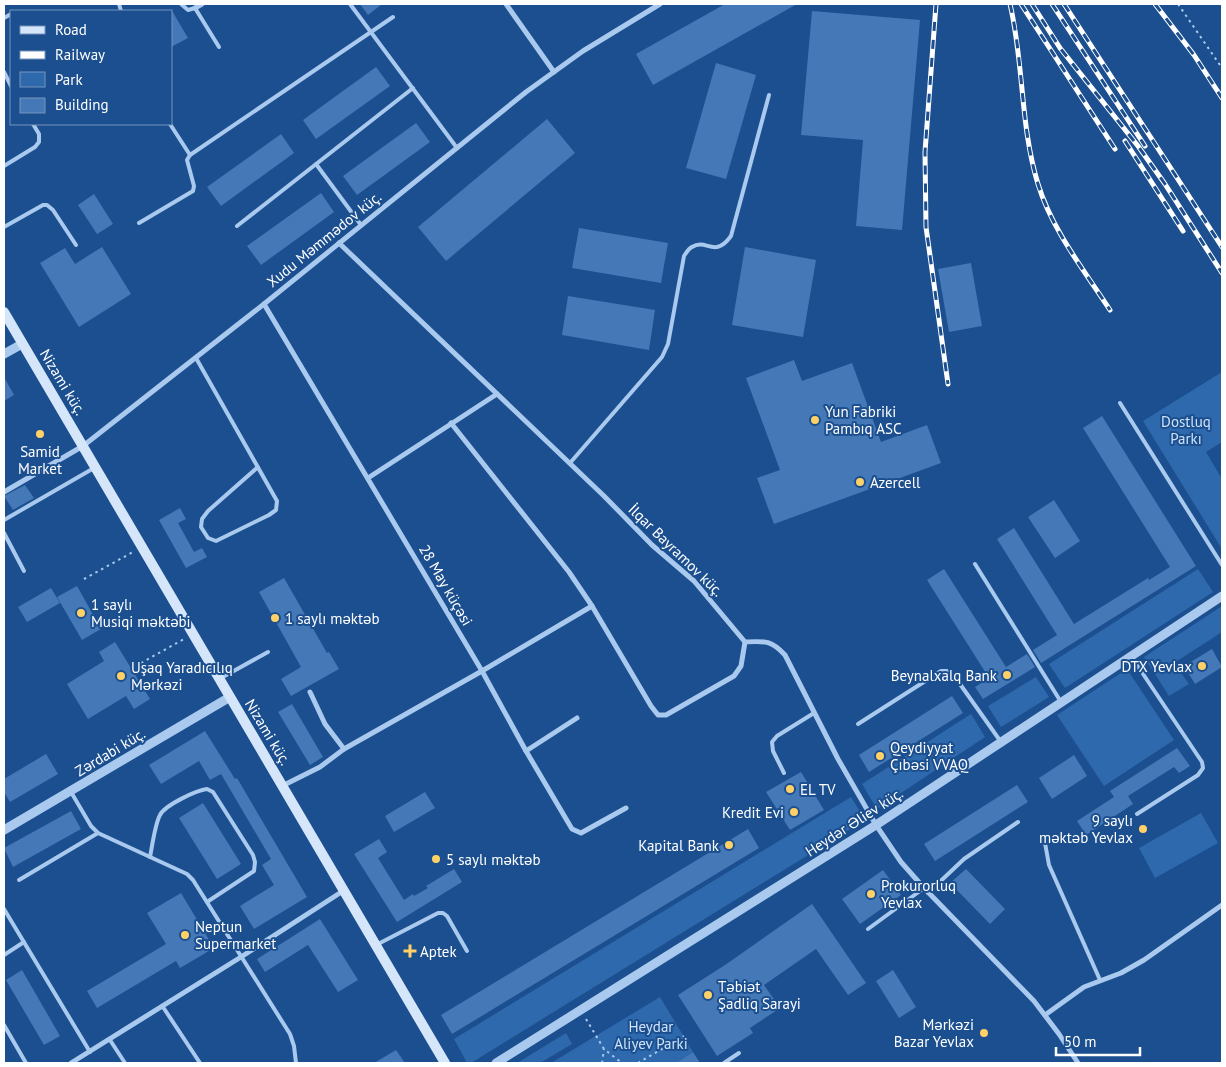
<svg xmlns="http://www.w3.org/2000/svg" width="1226" height="1067" viewBox="0 0 1226 1067" font-family="'PT Sans',sans-serif">
	<style>
		.green { fill: #2e69ad }
		.building { fill: #4478b7 }
		.lines { fill: none; stroke-linecap: round; stroke-linejoin: round }
		.path { stroke: #a9c9ee; stroke-width: 2; stroke-dasharray: 2.5 4; stroke-linecap: butt }
		.service { stroke: #a9c9ee; stroke-width: 4 }
		.minor { stroke: #a9c9ee; stroke-width: 5 }
		.tertiary { stroke: #a9c9ee; stroke-width: 9 }
		.secondary { stroke: #d6e6fa; stroke-width: 10 }
		.rail-casing { stroke: #fff; stroke-width: 5 }
		.rail { stroke: #1b4f8f; stroke-width: 3; stroke-dasharray: 9; stroke-linecap: butt }
		.poi-dot { fill: #ffd166; stroke: #1b4f8f; stroke-width: 2 }
		.labels { text-anchor: middle; dominant-baseline: central; stroke-width: 4; stroke-linejoin: round; paint-order: stroke }
		.street-label { font-size: 15px; fill: #fff; stroke: #1b4f8f }
		.poi-label { font-size: 15px; fill: #fff; stroke: #1b4f8f; text-anchor: start }
		.park-label { font-size: 15px; fill: #cfe3fa; stroke: #1b4f8f }
	</style>
	<rect width="100%" height="100%" fill="#1b4f8f"/>
	<g class="green">
		<polygon points="1222,372 1222,442 1206,452 1222,479 1222,549 1143,421"/>
		<polygon points="1198,569 1213,592 1065,688 1049,664"/>
		<polygon points="1222,606 1222,632 1174,663 1189,684 1169,696 1144,657"/>
		<polygon points="1127,669 1174,740 1104,786 1057,715"/>
		<polygon points="1036,677 1049,697 1001,727 988,706"/>
		<polygon points="971,714 985,737 877,809 862,784"/>
		<polygon points="851,797 865,820 471,1063 467,1063 454,1039"/>
		<polygon points="1201,813 1218,843 1155,878 1139,848"/>
		<polygon points="660,997 693,1052 676,1063 551,1063"/>
		<polygon points="566,1033 572,1044 540,1063 517,1063"/>
	</g>
	<g class="building">
		<polygon points="360,4 382,4 368,15"/>
		<polygon points="725,4 797,4 653,85 636,54"/>
		<polygon points="171,9 188,38 171,47"/>
		<polygon points="812,11 920,20 902,230 856,226 863,140 801,135"/>
		<polygon points="716,63 756,75 726,179 686,168"/>
		<polygon points="376,67 390,86 316,139 303,120"/>
		<polygon points="547,119 575,153 446,261 418,227"/>
		<polygon points="416,123 430,142 357,195 343,176"/>
		<polygon points="281,134 294,153 221,206 207,187"/>
		<polygon points="321,193 334,212 261,265 247,246"/>
		<polygon points="94,194 113,224 97,234 78,205"/>
		<polygon points="579,228 668,243 661,283 572,268"/>
		<polygon points="102,247 131,294 79,327 40,263 65,248 75,264"/>
		<polygon points="745,247 816,260 803,337 732,325"/>
		<polygon points="971,263 982,326 949,332 938,269"/>
		<polygon points="568,296 655,310 649,350 562,335"/>
		<polygon points="794,360 802,381 852,363 881,442 927,425 941,463 774,524 757,478 780,470 746,378"/>
		<polygon points="4,377 14,395 4,401"/>
		<polygon points="1102,416 1196,566 1041,663 1033,650 1057,635 997,539 1014,528 1074,624 1148,578 1149,580 1170,567 1083,428"/>
		<polygon points="25,485 34,498 13,510 4,496"/>
		<polygon points="1054,500 1080,541 1055,558 1028,517"/>
		<polygon points="180,508 186,519 178,523 194,552 202,548 207,557 186,568 159,520"/>
		<polygon points="944,569 1006,667 1027,654 1035,667 983,699 975,687 989,678 927,580"/>
		<polygon points="284,578 327,653 329,652 339,669 291,696 281,679 301,667 259,592"/>
		<polygon points="77,586 101,629 82,640 57,597"/>
		<polygon points="51,588 60,603 27,622 18,607"/>
		<polygon points="115,642 150,699 134,709 126,696 88,719 67,684 104,661 99,652"/>
		<polygon points="1212,649 1222,667 1195,684 1184,666"/>
		<polygon points="952,696 963,713 869,772 859,755"/>
		<polygon points="292,704 323,757 310,765 278,712"/>
		<polygon points="205,731 235,779 237,778 307,897 254,929 240,906 274,885 262,865 271,859 221,774 210,780 199,761 161,784 149,765"/>
		<polygon points="1177,748 1190,766 1179,773 1174,767 1128,796 1133,804 1086,835 1077,821 1114,797 1110,791"/>
		<polygon points="46,754 58,774 10,802 4,792 4,779"/>
		<polygon points="1074,755 1087,776 1052,799 1039,778"/>
		<polygon points="801,772 824,810 790,830 766,792"/>
		<polygon points="1017,785 1028,802 935,861 924,844"/>
		<polygon points="425,792 435,808 394,832 385,816"/>
		<polygon points="203,803 241,864 217,879 179,818"/>
		<polygon points="71,811 81,829 13,867 4,848"/>
		<polygon points="748,829 759,848 452,1034 441,1015"/>
		<polygon points="379,839 387,852 378,858 404,900 413,894 414,896 428,888 426,886 454,869 462,882 397,922 354,854"/>
		<polygon points="966,869 1005,909 990,924 950,883"/>
		<polygon points="883,870 901,895 860,924 842,899"/>
		<polygon points="181,893 214,948 180,968 176,961 97,1008 87,991 166,944 147,913"/>
		<polygon points="812,904 866,983 848,995 816,949 764,985 780,1008 750,1028 753,1033 717,1056 678,995 725,965"/>
		<polygon points="320,919 358,980 338,992 308,945 265,972 257,959"/>
		<polygon points="22,970 60,1036 44,1045 6,980"/>
		<polygon points="893,970 916,1007 899,1018 876,981"/>
		<polygon points="396,1050 405,1063 374,1063"/>
		<polygon points="693,1052 700,1063 676,1063"/>
	</g>
	<g class="lines">
		<g class="path">
			<polyline points="1178,4 1222,68"/>
			<polyline points="84,579 133,552"/>
			<polyline points="141,663 184,639"/>
			<polyline points="586,1019 604,1049 622,1063"/>
			<polyline points="602,1063 604,1049"/>
			<polyline points="638,1063 684,1036"/>
		</g>
		<g class="service">
			<polyline points="119,4 121,11"/>
			<polyline points="181,4 188,10 195,8 219,47"/>
			<polyline points="350,4 457,148"/>
			<polyline points="4,18 11,14"/>
			<polyline points="4,72 11,86"/>
			<polyline points="170,124 190,155"/>
			<polyline points="316,164 361,225"/>
			<polyline points="4,166 35,147 39,142 39,134 33,124"/>
			<polyline points="139,223 193,191 194,186 187,160 190,155 393,17"/>
			<polyline points="237,226 413,88"/>
			<polyline points="4,227 43,205 47,205 53,210 76,245"/>
			<polyline points="196,358 277,501 276,510 269,515 216,541 208,538 201,527 202,519 208,511 258,467"/>
			<polyline points="1120,403 1222,565"/>
			<path d="M 570,463 L 662,357 L 668,344 L 684,256 C 686,253 689,248 692,247 C 707,238 714,259 731,236 L 769,95"/>
			<polyline points="4,520 94,468"/>
			<polyline points="4,533 24,571"/>
			<polyline points="975,564 1061,702"/>
			<polyline points="1131,656 1202,762 1203,768 1198,775 1137,814"/>
			<polyline points="221,678 268,652"/>
			<polyline points="858,724 941,671 947,671 955,677 1001,742"/>
			<polyline points="784,773 773,751 772,742 777,736 814,713"/>
			<polyline points="71,792 91,826 98,833 187,874 193,880 290,1034 294,1046 296,1063"/>
			<polyline points="1045,843 1049,865 1100,980"/>
			<path d="M 150,857 C 152,847 155,824 160,815 C 165,805 197,790 207,789 L 213,792 L 253,855 L 255,862 L 254,871 L 207,902"/>
			<polyline points="19,880 98,833"/>
			<polyline points="928,893 964,859 1018,822"/>
			<polyline points="4,909 90,1052"/>
			<polyline points="868,929 924,888"/>
			<polyline points="378,944 438,913 443,913 447,916 467,951"/>
			<polyline points="4,955 24,942"/>
			<polyline points="163,1007 200,1063"/>
			<polyline points="4,1025 26,1063"/>
			<polyline points="110,1040 125,1063"/>
			<polyline points="724,1063 739,1053"/>
		</g>
		<g class="minor">
			<polyline points="506,4 554,72"/>
			<polyline points="195,8 202,4"/>
			<path d="M 339,243 L 604,496 L 652,545 L 694,581 L 745,642 C 765,641 771,640 785,655 L 838,759 L 876,825 L 901,862 L 924,888 L 1034,1001 L 1059,1034 L 1078,1063"/>
			<polyline points="264,304 482,671 526,751 572,829 581,833 626,808"/>
			<polyline points="451,423 569,572 592,606 651,706 658,715 666,715 734,676 741,666 745,642"/>
			<polyline points="368,478 497,394"/>
			<polyline points="4,492 83,446 264,304 526,92 583,51 660,4"/>
			<polyline points="310,692 325,724 344,749 482,671 592,606"/>
			<polyline points="526,751 577,718"/>
			<polyline points="282,786 320,767 344,749"/>
			<polyline points="1045,1015 1084,987 1121,973 1144,960 1222,905"/>
			<polyline points="71,1063 241,957 343,891"/>
		</g>
		<g class="tertiary">
			<polyline points="4,354 22,344"/>
			<polyline points="4,830 230,697"/>
			<polyline points="496,1063 876,825 1222,596"/>
		</g>
		<polyline class="secondary" points="4,312 445,1063"/>
		<defs>
			<g id="rail">
				<polyline points="936,4 925,152 926,227 948,384"/>
				<path d="M 1010,4 C 1024,63 1020,126 1038,184 C 1052,230 1084,270 1110,310"/>
				<polyline points="1021,4 1115,149"/>
				<polyline points="1032,4 1060,48 1138,146 1165,184 1222,273"/>
				<polyline points="1052,4 1145,146"/>
				<polyline points="1064,4 1222,247"/>
				<polyline points="1155,4 1194,55 1222,98"/>
				<polyline points="1125,141 1183,231"/>
			</g>
		</defs>
		<use href="#rail" class="rail-casing"/>
		<use href="#rail" class="rail"/>
	</g>
	<g class="poi-dot">
		<circle cx="815" cy="420" r="5"/>
		<circle cx="40" cy="434" r="5"/>
		<circle cx="860" cy="482" r="5"/>
		<circle cx="81" cy="613" r="5"/>
		<circle cx="275" cy="618" r="5"/>
		<circle cx="1202" cy="666" r="5"/>
		<circle cx="1007" cy="675" r="5"/>
		<circle cx="121" cy="676" r="5"/>
		<circle cx="880" cy="756" r="5"/>
		<circle cx="790" cy="789" r="5"/>
		<circle cx="794" cy="812" r="5"/>
		<circle cx="1143" cy="829" r="5"/>
		<circle cx="729" cy="845" r="5"/>
		<circle cx="436" cy="859" r="5"/>
		<circle cx="871" cy="894" r="5"/>
		<circle cx="185" cy="935" r="5"/>
		<path d="M407.5 943.5h5v5h5v5h-5v5h-5v-5h-5v-5h5z"/>
		<circle cx="708" cy="995" r="5"/>
		<circle cx="984" cy="1033" r="5"/>
	</g>
	<g class="labels">
		<g class="street-label">
			<text transform="translate(324 239) rotate(-39)">Xudu Məmmədov küç.</text>
			<text transform="translate(63 382) rotate(59)">Nizami küç.</text>
			<text transform="translate(676 550) rotate(44)">İlqar Bayramov küç.</text>
			<text transform="translate(446 585) rotate(60)">28 May küçəsi</text>
			<text transform="translate(268 732) rotate(59)">Nizami küç.</text>
			<text transform="translate(110 752) rotate(-31)">Zərdabi küç.</text>
			<text transform="translate(854 822) rotate(-33)">Heydər Əliev küç.</text>
		</g>
		<g class="poi-label">
			<text x="825" y="411">Yun Fabriki<tspan x="825" dy="17">Pambıq ASC</tspan></text>
			<text x="40" y="451" text-anchor="middle">Samid<tspan x="40" dy="17">Market</tspan></text>
			<text x="870" y="482">Azercell</text>
			<text x="91" y="604">1 saylı<tspan x="91" dy="17">Musiqi məktəbi</tspan></text>
			<text x="285" y="618">1 saylı məktəb</text>
			<text x="1192" y="666" text-anchor="end">DTX Yevlax</text>
			<text x="131" y="667">Uşaq Yaradıcılıq<tspan x="131" dy="17">Mərkəzi</tspan></text>
			<text x="997" y="675" text-anchor="end">Beynalxalq Bank</text>
			<text x="890" y="747">Qeydiyyat<tspan x="890" dy="17">Çıbəsi VVAQ</tspan></text>
			<text x="800" y="789">EL TV</text>
			<text x="784" y="812" text-anchor="end">Kredit Evi</text>
			<text x="1133" y="820" text-anchor="end">9 saylı<tspan x="1133" dy="17">məktəb Yevlax</tspan></text>
			<text x="719" y="845" text-anchor="end">Kapital Bank</text>
			<text x="446" y="859">5 saylı məktəb</text>
			<text x="881" y="885">Prokurorluq<tspan x="881" dy="17">Yevlax</tspan></text>
			<text x="195" y="926">Neptun<tspan x="195" dy="17">Supermarket</tspan></text>
			<text x="420" y="951">Aptek</text>
			<text x="718" y="986">Təbiət<tspan x="718" dy="17">Şadliq Sarayi</tspan></text>
			<text x="974" y="1024" text-anchor="end">Mərkəzi<tspan x="974" dy="17">Bazar Yevlax</tspan></text>
		</g>
		<g class="park-label">
			<text x="1186" y="421">Dostluq<tspan x="1186" dy="17">Parkı</tspan></text>
			<text x="651" y="1026">Heydar<tspan x="651" dy="17">Aliyev Parki</tspan></text>
		</g>
	</g>
	<rect width="1226" height="1067" fill="none" stroke="#ffffff" stroke-width="10"/>
	<rect x="10" y="10" width="162" height="115" fill="#1b4f8f" stroke="#7695bc"/>
	<rect x="20" y="26" width="25" height="8" fill="#d6e6fa" stroke="#7695bc"/>
	<text x="55" y="35" font-size="15" fill="#ffffff">Road</text>
	<rect x="20" y="51" width="25" height="8" fill="#ffffff" stroke="#7695bc"/>
	<text x="55" y="60" font-size="15" fill="#ffffff">Railway</text>
	<rect x="20" y="72" width="25" height="15" fill="#2e69ad" stroke="#7695bc"/>
	<text x="55" y="85" font-size="15" fill="#ffffff">Park</text>
	<rect x="20" y="98" width="25" height="15" fill="#4478b7" stroke="#7695bc"/>
	<text x="55" y="110" font-size="15" fill="#ffffff">Building</text>
	<path d="M1056 1047v8h84v-8" fill="none" stroke="#ffffff" stroke-width="2.5"/>
	<text x="1064" y="1047" font-size="15" fill="#ffffff" stroke="#1b4f8f" stroke-width="4" paint-order="stroke">50 m</text>
</svg>
